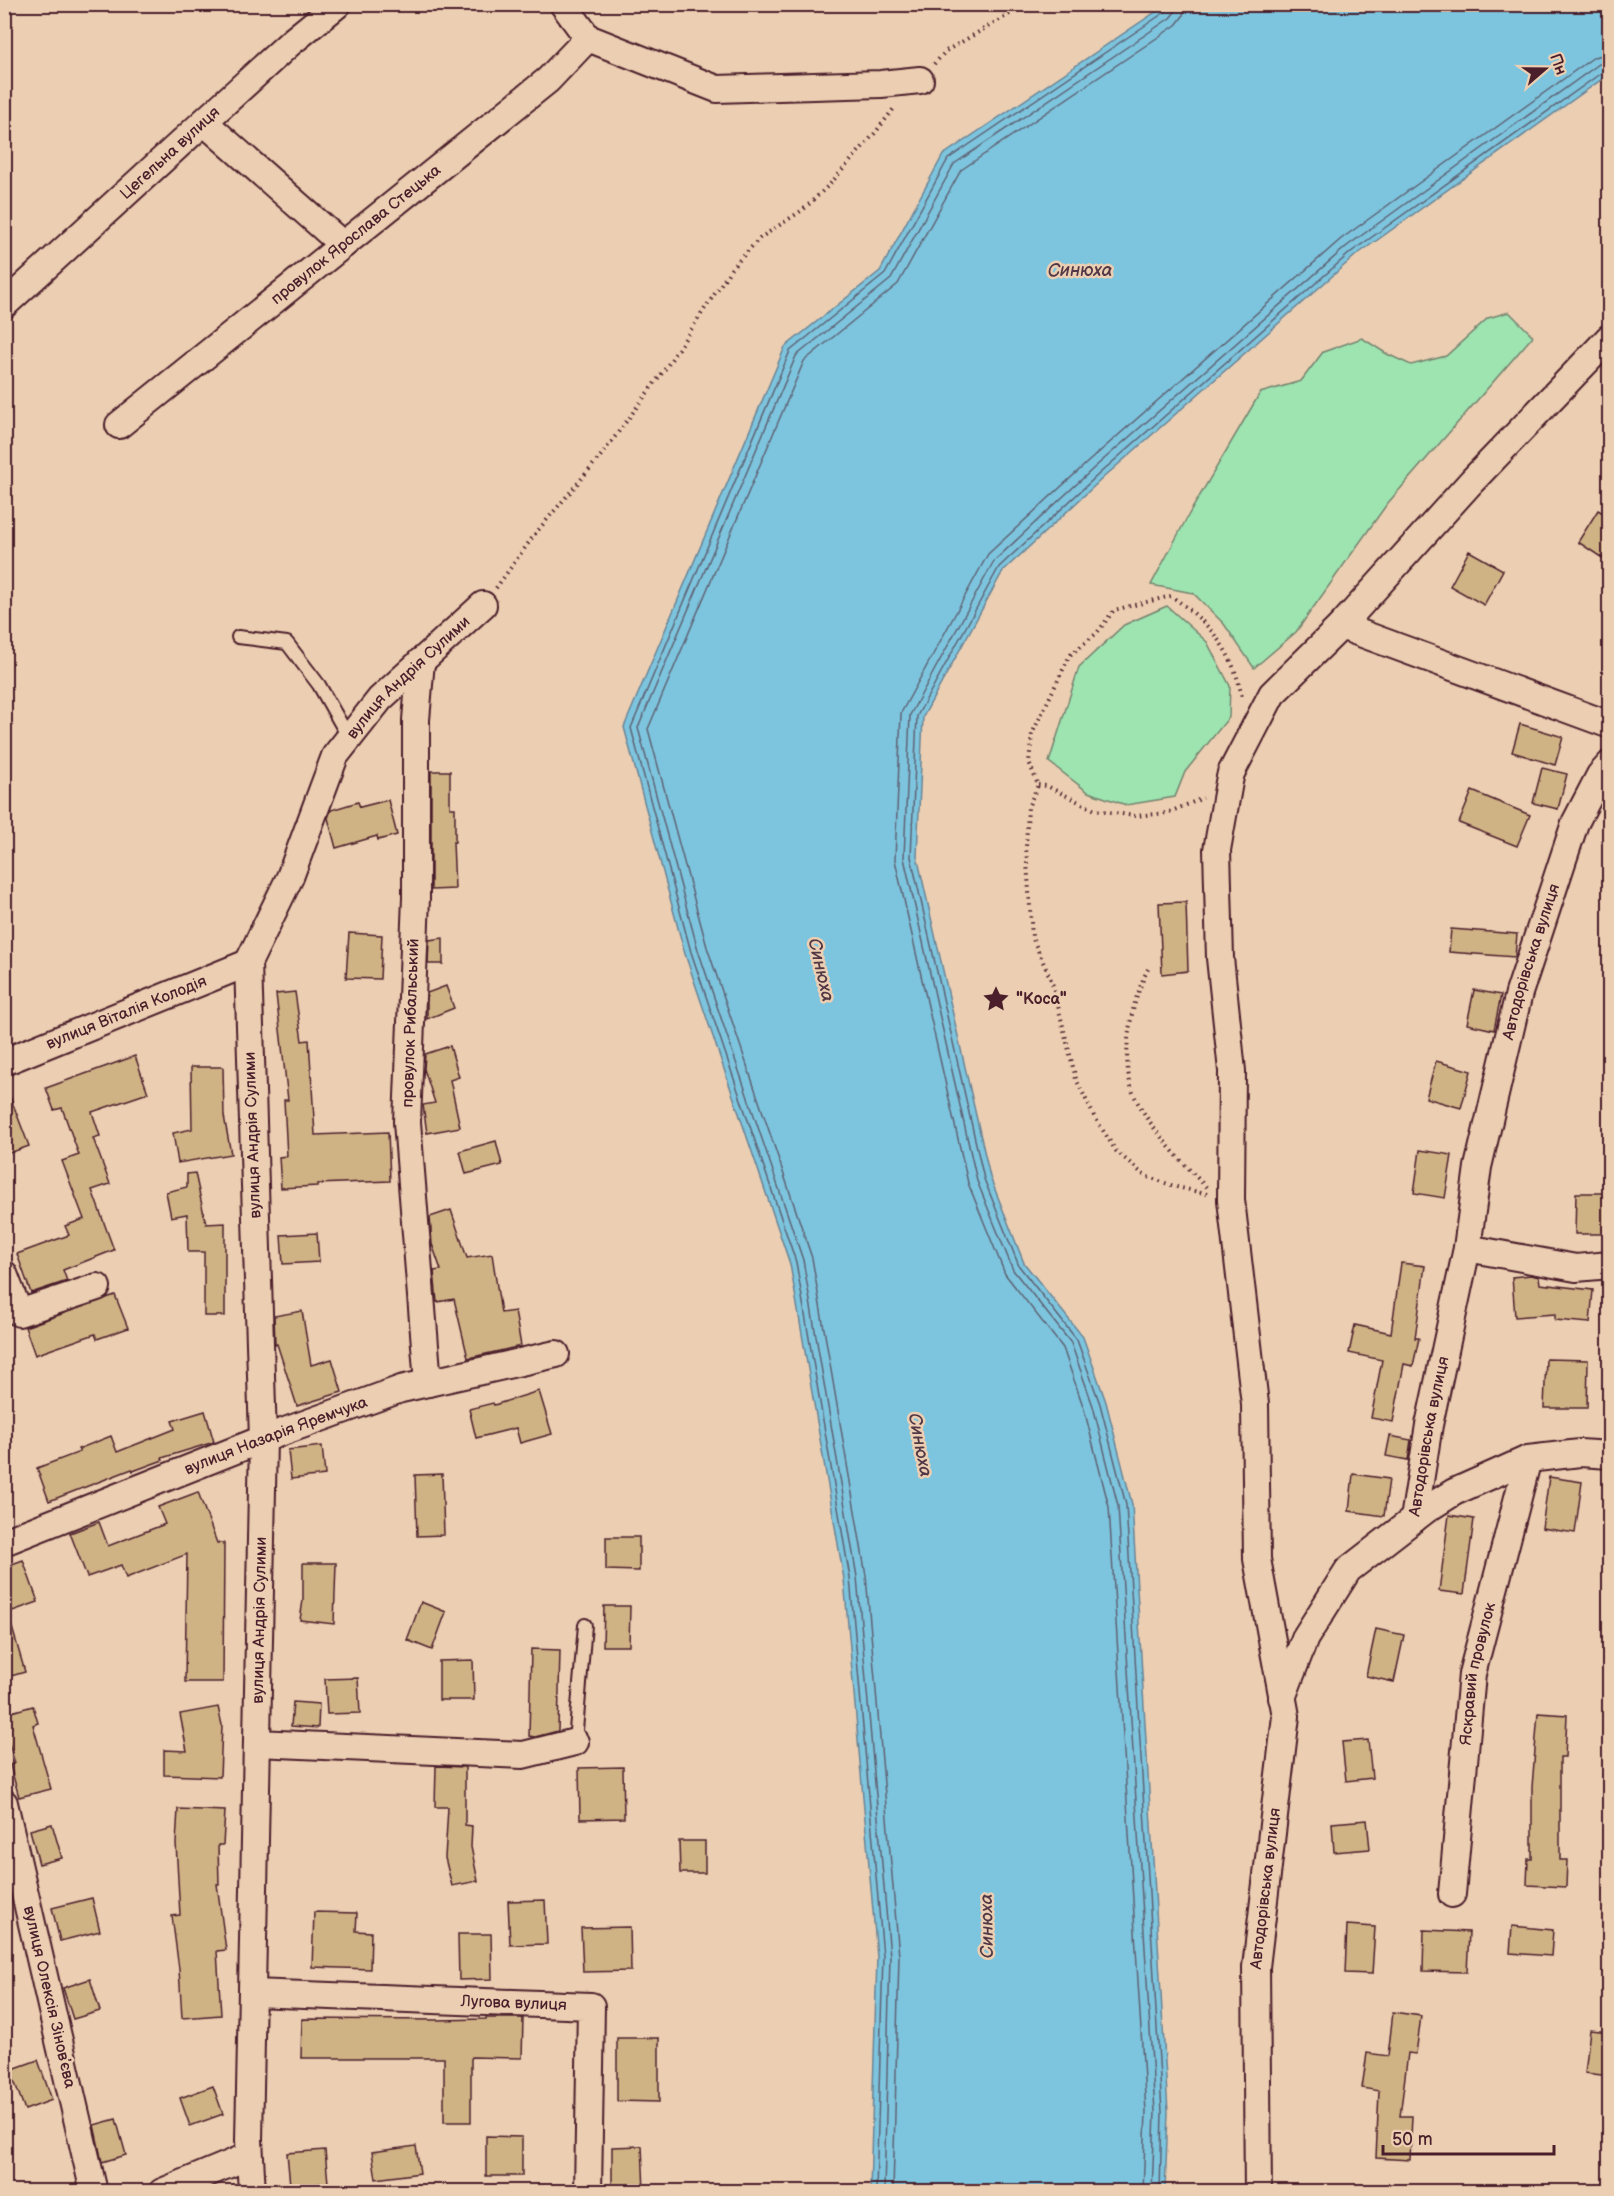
<svg xmlns="http://www.w3.org/2000/svg" width="1614" height="2196" viewBox="0 0 1614 2196" font-family="'Balsamiq Sans',sans-serif">
	<style>
		.green { fill: #9de4b1; stroke: #74826e; stroke-width: 1.5 }
		.water { fill: #7dc5de; stroke: #698396; stroke-width: 1.5 }
		.lines { fill: none; stroke-linecap: round; stroke-linejoin: round }
		.shore { stroke: #5e6173; stroke-width: 1.5 }
		.building { fill: #d0b385; stroke: #4a1f2b; stroke-width: 1.5 }
		.service-casing { stroke: #4a1f2b; stroke-width: 16 }
		.minor-casing { stroke: #4a1f2b; stroke-width: 30 }
		.path { stroke: #4a1f2b; stroke-width: 4; stroke-dasharray: 1.5 4.5; stroke-linecap: butt }
		.service { stroke: #eccfb2; stroke-width: 12 }
		.minor { stroke: #eccfb2; stroke-width: 26 }
		.labels { text-anchor: middle; dominant-baseline: central; stroke-width: 5; stroke-linejoin: round; paint-order: stroke }
		.street-label { font-size: 16px; fill: #4a1f2b; stroke: #eccfb2 }
		.poi-label { font-size: 16px; font-weight: bold; fill: #4a1f2b; stroke: #eccfb2; text-anchor: start }
		.water-label { font-size: 18px; font-style: italic; fill: #523846; stroke: #eccfb2 }
	</style>
	<rect width="100%" height="100%" fill="#eccfb2"/>
	<filter id="ink" filterUnits="userSpaceOnUse"><feTurbulence type="fractalNoise" baseFrequency=".0167" numOctaves="2"/><feDisplacementMap in="SourceGraphic" scale="12" xChannelSelector="R" yChannelSelector="G"/><feConvolveMatrix kernelMatrix="1 2 1 2 8 2 1 2 1" color-interpolation-filters="sRGB"/></filter>
	<g filter="url(#ink)">
		<g class="green">
			<polygon points="1509,312 1533,336 1387,504 1296,632 1254,668 1224,624 1193,593 1151,585 1189,514 1260,393 1301,381 1323,352 1362,338 1387,354 1411,365 1446,356 1488,318"/>
			<polygon points="1167,606 1207,642 1230,686 1229,717 1185,772 1175,797 1126,805 1088,792 1049,762 1079,667 1124,625"/>
		</g>
		<polygon class="water" points="1166,5 1609,5 1609,74 1355,256 1104,477 1003,571 923,717 917,856 990,1177 1024,1263 1083,1337 1106,1402 1132,1504 1168,2112 1165,2191 870,2191 877,1957 844,1579 790,1264 685,954 624,727 785,347 880,271 943,155"/>
		<g class="lines">
			<g class="shore">
				<polyline points="876,2192 883,1956 850,1578 796,1262 691,952 631,728 790,351 885,274 948,159 1165,12 1169,4"/>
				<polyline points="884,2192 890,1956 857,1577 803,1260 698,950 638,728 796,356 891,279 954,164 1170,18 1175,12 1176,4"/>
				<polyline points="893,2192 899,1956 866,1576 812,1258 707,947 648,729 804,361 898,284 961,170 1176,25 1183,16 1185,4"/>
				<polyline points="1143,2192 1146,2112 1109,1507 1084,1409 1063,1348 1005,1274 968,1183 895,860 901,713 988,554 1089,461 1341,239 1594,57 1610,53"/>
				<polyline points="1152,2192 1155,2112 1118,1506 1093,1406 1071,1343 1013,1270 977,1181 904,858 910,715 994,561 1095,467 1347,246 1599,64 1610,62"/>
				<polyline points="1160,2192 1162,2112 1126,1505 1100,1404 1077,1340 1019,1266 984,1179 911,857 917,716 999,567 1100,473 1351,252 1604,71 1610,69"/>
			</g>
		</g>
		<g class="building">
			<polygon points="1598,510 1610,517 1610,563 1578,542"/>
			<polygon points="1469,551 1503,570 1484,605 1450,586"/>
			<polygon points="1520,724 1563,737 1555,765 1512,752"/>
			<polygon points="1542,768 1567,774 1558,809 1533,803"/>
			<polygon points="431,771 450,771 450,808 455,808 455,842 453,842 455,889 431,890"/>
			<polygon points="1472,791 1530,815 1517,846 1459,823"/>
			<polygon points="388,800 397,835 378,840 377,836 336,848 328,818 331,810 358,802 360,807"/>
			<polygon points="1186,902 1188,971 1162,974 1159,903"/>
			<polygon points="1451,929 1517,934 1515,957 1449,952"/>
			<polygon points="349,933 382,935 380,979 346,978"/>
			<polygon points="443,938 443,964 428,964 429,940"/>
			<polygon points="446,986 454,1008 427,1019 427,993"/>
			<polygon points="1474,990 1501,995 1494,1030 1467,1024"/>
			<polygon points="295,992 302,1041 309,1040 315,1135 388,1132 390,1181 317,1184 317,1186 281,1188 279,1157 287,1156 284,1100 288,1100 276,994"/>
			<polygon points="450,1046 459,1077 450,1080 460,1127 427,1133 423,1105 435,1103 424,1069 425,1054"/>
			<polygon points="135,1056 148,1093 92,1112 100,1136 93,1138 110,1184 92,1190 114,1250 63,1270 67,1281 31,1293 17,1254 69,1235 65,1226 84,1219 62,1161 79,1155 62,1108 54,1110 46,1088"/>
			<polygon points="1436,1061 1471,1071 1461,1108 1426,1098"/>
			<polygon points="191,1067 223,1067 224,1116 231,1154 178,1163 173,1133 192,1129"/>
			<polygon points="4,1086 6,1086 29,1146 4,1155"/>
			<polygon points="496,1141 502,1165 466,1174 460,1151"/>
			<polygon points="1420,1150 1452,1155 1445,1198 1414,1193"/>
			<polygon points="195,1173 206,1224 225,1223 225,1316 204,1316 204,1252 188,1252 187,1214 171,1217 166,1192 187,1187 187,1174"/>
			<polygon points="1576,1193 1610,1193 1610,1234 1575,1234"/>
			<polygon points="451,1210 467,1258 492,1254 501,1313 515,1311 521,1346 468,1358 454,1299 437,1302 434,1271 441,1270 432,1244 430,1217"/>
			<polygon points="317,1233 319,1262 283,1264 281,1235"/>
			<polygon points="1401,1263 1425,1266 1415,1338 1419,1338 1413,1366 1404,1364 1393,1422 1371,1418 1382,1360 1349,1353 1355,1325 1391,1333"/>
			<polygon points="1531,1275 1539,1277 1540,1284 1593,1290 1590,1323 1555,1320 1555,1314 1515,1317 1512,1277"/>
			<polygon points="115,1295 128,1328 97,1339 95,1334 35,1355 25,1327"/>
			<polygon points="302,1311 311,1365 332,1359 342,1392 297,1406 277,1344 275,1345 274,1316"/>
			<polygon points="1546,1359 1588,1360 1587,1408 1544,1408"/>
			<polygon points="539,1391 552,1434 520,1443 516,1428 476,1438 469,1409 493,1403 494,1405"/>
			<polygon points="205,1411 214,1442 162,1458 163,1460 133,1471 132,1469 49,1501 37,1468 80,1452 78,1449 111,1436 117,1452 175,1429 172,1421"/>
			<polygon points="1390,1436 1411,1440 1408,1460 1386,1456"/>
			<polygon points="322,1446 325,1475 291,1479 288,1450"/>
			<polygon points="442,1474 444,1535 417,1536 415,1475"/>
			<polygon points="1353,1474 1389,1479 1384,1516 1349,1511"/>
			<polygon points="1549,1477 1582,1482 1575,1533 1542,1528"/>
			<polygon points="198,1492 217,1543 224,1543 223,1682 185,1682 187,1554 126,1578 121,1565 87,1577 70,1533 99,1522 108,1546 165,1524 158,1507"/>
			<polygon points="1449,1515 1474,1519 1464,1594 1439,1591"/>
			<polygon points="606,1537 639,1537 639,1571 606,1570"/>
			<polygon points="23,1560 38,1602 4,1614 4,1567"/>
			<polygon points="303,1563 336,1563 334,1624 300,1620 303,1600"/>
			<polygon points="421,1602 446,1612 432,1650 407,1640"/>
			<polygon points="604,1606 630,1606 629,1646 603,1646"/>
			<polygon points="9,1617 25,1672 4,1678 4,1618"/>
			<polygon points="1376,1629 1404,1635 1394,1682 1366,1676"/>
			<polygon points="531,1649 560,1650 558,1731 535,1737 529,1736"/>
			<polygon points="473,1660 474,1700 439,1700 439,1661"/>
			<polygon points="358,1678 360,1713 327,1714 325,1679"/>
			<polygon points="293,1702 319,1704 318,1728 291,1726"/>
			<polygon points="33,1706 38,1723 33,1725 51,1789 19,1797 10,1765 15,1763 4,1728 4,1714"/>
			<polygon points="218,1707 222,1725 220,1777 164,1775 164,1750 187,1751 180,1714"/>
			<polygon points="1538,1713 1567,1715 1565,1757 1560,1757 1560,1860 1567,1860 1566,1887 1527,1885 1528,1859 1532,1859 1532,1787"/>
			<polygon points="1368,1740 1372,1778 1346,1781 1342,1742"/>
			<polygon points="436,1766 465,1767 465,1825 472,1826 471,1847 478,1881 452,1886 445,1858 448,1807 435,1807"/>
			<polygon points="623,1767 624,1818 580,1819 579,1768"/>
			<polygon points="178,1809 225,1811 223,1845 218,1845 219,1884 217,1884 226,1950 217,1951 221,2015 182,2018 179,1969 172,1916 180,1915 176,1843"/>
			<polygon points="1367,1820 1370,1849 1334,1852 1332,1823"/>
			<polygon points="52,1824 62,1858 39,1864 30,1830"/>
			<polygon points="679,1841 705,1841 705,1873 680,1873"/>
			<polygon points="92,1898 100,1931 60,1941 52,1908"/>
			<polygon points="545,1900 547,1944 510,1945 508,1901"/>
			<polygon points="314,1912 357,1913 356,1931 371,1932 370,1969 312,1967"/>
			<polygon points="1347,1925 1375,1927 1372,1974 1345,1973"/>
			<polygon points="1512,1926 1553,1930 1551,1956 1510,1953"/>
			<polygon points="630,1927 631,1971 583,1972 581,1928"/>
			<polygon points="1424,1930 1469,1932 1467,1972 1423,1971"/>
			<polygon points="458,1934 491,1934 492,1979 459,1980"/>
			<polygon points="90,1979 100,2011 73,2019 63,1988"/>
			<polygon points="1393,2012 1421,2016 1416,2054 1408,2053 1400,2116 1412,2116 1410,2160 1376,2158 1379,2091 1362,2088 1367,2053 1388,2056"/>
			<polygon points="486,2018 523,2018 522,2058 472,2057 471,2059 471,2122 444,2122 444,2058 301,2058 302,2019 437,2020 486,2019"/>
			<polygon points="1590,2030 1610,2032 1610,2076 1585,2073"/>
			<polygon points="617,2038 659,2038 659,2102 617,2101"/>
			<polygon points="38,2060 52,2100 25,2110 10,2070"/>
			<polygon points="213,2086 223,2114 190,2126 180,2098"/>
			<polygon points="116,2119 126,2155 102,2162 94,2125"/>
			<polygon points="486,2136 522,2137 522,2176 486,2176"/>
			<polygon points="416,2146 420,2173 376,2179 372,2152"/>
			<polygon points="642,2146 644,2191 612,2192 612,2147"/>
			<polygon points="325,2150 328,2183 290,2185 287,2153"/>
		</g>
		<g class="lines">
			<defs>
				<g id="service">
					<polyline points="238,637 287,643 319,685 349,738"/>
					<polyline points="575,1742 585,1625"/>
				</g>
				<g id="minor">
					<polyline points="563,4 588,38 717,89 881,84 920,80"/>
					<polyline points="204,122 343,245"/>
					<path id="s1" d="M 4,305 L 290,43 L 338,4"/>
					<path id="s2" d="M 119,425 L 548,80 L 588,38"/>
					<polyline points="1341,626 1610,725"/>
					<polyline points="421,661 416,720 416,898 407,1122 428,1383"/>
					<path id="s3" d="M 4,1062 L 248,963"/>
					<polyline points="1467,1248 1576,1268 1610,1265"/>
					<polyline points="4,1274 19,1313 97,1287"/>
					<path id="s4" d="M 1414,1519 L 1429,1425 L 1467,1248 L 1478,1167 L 1519,993 L 1575,823 L 1600,775 L 1610,764"/>
					<path id="s5" d="M 4,1542 L 263,1439 L 401,1389 L 556,1354"/>
					<polyline points="1282,1698 1305,1638 1348,1570 1427,1509 1454,1492 1528,1459 1580,1453 1610,1455"/>
					<polyline points="257,1743 523,1755 575,1742"/>
					<polyline points="4,1803 94,2192"/>
					<path id="s6" d="M 1452,1894 L 1472,1674 L 1528,1459"/>
					<path id="s7" d="M 253,1993 L 591,2006 L 588,2192"/>
					<polyline points="162,2192 249,2156"/>
					<path id="s8" d="M 252,2192 L 249,2140 L 263,1439 L 248,963 L 290,877 L 335,756 L 380,699 L 483,605"/>
					<path id="s9" d="M 1258,2192 L 1256,1967 L 1286,1716 L 1257,1559 L 1255,1404 L 1231,1200 L 1232,1071 L 1220,958 L 1217,850 L 1229,782 L 1231,773 L 1272,694 L 1341,626 L 1472,481 L 1610,337"/>
				</g>
			</defs>
			<use href="#service" class="service-casing"/>
			<use href="#minor" class="minor-casing"/>
			<g class="path">
				<polyline points="934,64 946,51 1027,4"/>
				<polyline points="496,588 535,534 603,453 665,369 731,269 760,238 804,209 831,183 875,133 895,107"/>
				<polyline points="1038,785 1047,786 1095,810 1135,816 1167,813 1203,798"/>
				<path d="M 1148,969 C 1130,1004 1117,1067 1138,1103 C 1156,1135 1183,1163 1208,1189"/>
				<path d="M 1207,1194 L 1177,1187 L 1145,1176 L 1116,1151 L 1094,1116 L 1076,1079 L 1052,982 L 1032,937 L 1026,847 L 1028,807 L 1038,785 L 1029,762 L 1032,734 L 1070,655 L 1097,633 L 1114,610 L 1171,596 C 1209,622 1234,651 1242,698"/>
			</g>
			<use href="#service" class="service"/>
			<use href="#minor" class="minor"/>
		</g>
	</g>
	<defs>
		<symbol id="sight-bare" viewBox="-9 -9 18 18"><path d="M0-6L1.8-2.2L6-1.7L2.9 1.2L3.7 5.4L0 3.3L-3.7 5.4L-2.9 1.2L-6-1.7L-1.8-2.2Z" fill="#4a1f2b" stroke="#eccfb2" stroke-width="2.5" paint-order="stroke"/></symbol>
	</defs>
	<g fill-rule="evenodd">
		<use href="#sight-bare" x="977" y="980" width="38" height="38"/>
	</g>
	<g class="labels">
		<g class="street-label">
			<text stroke="none"><textPath href="#s1" startOffset="225">Цегельна вулиця</textPath></text>
			<text stroke="none"><textPath href="#s2" startOffset="304">провулок Ярослава Стецька</textPath></text>
			<text stroke="none"><textPath href="#s8" startOffset="1562">вулиця Андрія Сулими</textPath></text>
			<text stroke="none"><textPath href="#s4" startOffset="570">Автодорівська вулиця</textPath></text>
			<text stroke="none"><textPath href="#s3" startOffset="132">вулиця Віталія Колодія</textPath></text>
			<text transform="translate(411 1023) rotate(-88)">провулок Рибальський</text>
			<text transform="translate(253 1135) rotate(-92)">вулиця Андрія Сулими</text>
			<text stroke="none"><textPath href="#s4" startOffset="84">Автодорівська вулиця</textPath></text>
			<text stroke="none"><textPath href="#s5" startOffset="292">вулиця Назарія Яремчука</textPath></text>
			<text stroke="none"><textPath href="#s8" startOffset="572">вулиця Андрія Сулими</textPath></text>
			<text stroke="none"><textPath href="#s6" startOffset="222">Яскравий провулок</textPath></text>
			<text stroke="none"><textPath href="#s9" startOffset="304">Автодорівська вулиця</textPath></text>
			<text transform="translate(49 1997) rotate(77)">вулиця Олексія Зіновʼєва</text>
			<text stroke="none"><textPath href="#s7" startOffset="261">Лугова вулиця</textPath></text>
		</g>
		<g class="poi-label">
			<text x="1016" y="999">"Коса"</text>
		</g>
		<g class="water-label">
			<text x="1080" y="270">Синюха</text>
			<text transform="translate(821 970) rotate(77)">Синюха</text>
			<text transform="translate(920 1445) rotate(79)">Синюха</text>
			<text transform="translate(987 1926) rotate(-91)">Синюха</text>
		</g>
	</g>
	<rect width="1614" height="2196" fill="none" stroke="#eccfb2" stroke-width="24"/>
	<rect x="12" y="12" width="1590" height="2172" fill="none" stroke="#4a1f2b" stroke-width="2" filter="url(#ink)"/>
	<g transform="translate(1545 69) rotate(70)" stroke="#eccfb2" stroke-width="4.5" paint-order="stroke">
	<path d="M0-4.5L10 22L0 15L-10 22Z" fill="#4a1f2b"/>
	<text y="-9" font-size="16" font-weight="bold" text-anchor="middle" fill="#4a1f2b">Пн</text>
	</g>
	<path d="M1383 2145v9h171v-9" fill="none" stroke="#4a1f2b" stroke-width="3"/>
	<text x="1392" y="2145" font-size="18" fill="#4a1f2b" stroke="#eccfb2" stroke-width="4.5" paint-order="stroke">50 m</text>
</svg>
